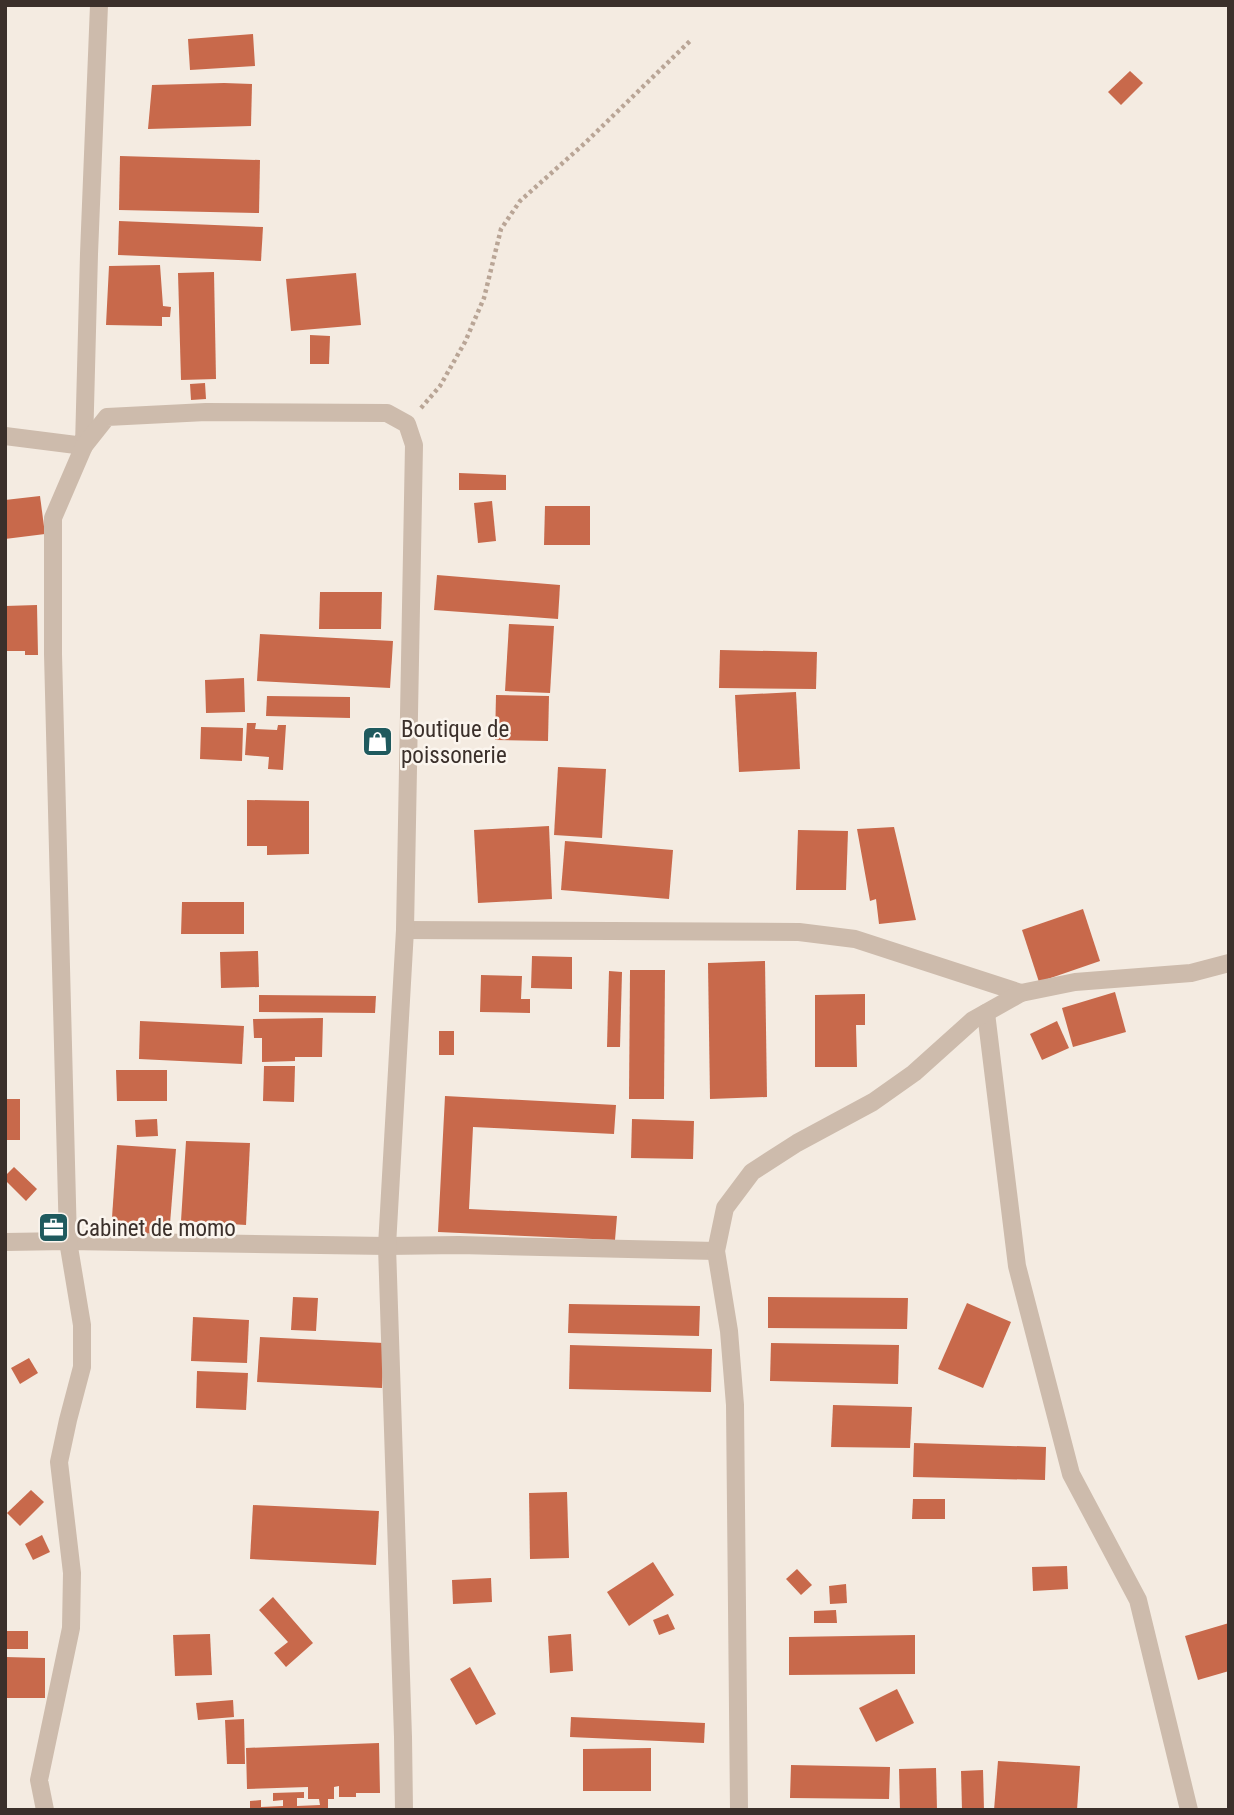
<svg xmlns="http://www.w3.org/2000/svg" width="1234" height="1815" viewBox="0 0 1234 1815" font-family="'Roboto Condensed',sans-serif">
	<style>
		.building { fill: #c8694b }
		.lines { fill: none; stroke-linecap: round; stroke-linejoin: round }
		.path { stroke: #b9a596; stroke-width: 4.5; stroke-dasharray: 3.5 3.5; stroke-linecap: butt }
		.minor { stroke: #cdbbac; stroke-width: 18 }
		.labels { text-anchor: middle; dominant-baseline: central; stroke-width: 5; stroke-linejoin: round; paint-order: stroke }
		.poi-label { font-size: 23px; fill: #3b302b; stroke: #fbf5ee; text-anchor: start }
	</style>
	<rect width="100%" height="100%" fill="#f4ebe1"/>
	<g class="building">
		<polygon points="253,34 255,66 190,70 188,39"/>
		<polygon points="1130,71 1143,83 1121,105 1108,92"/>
		<polygon points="224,83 252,84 251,126 148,129 152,85"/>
		<polygon points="120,156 260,160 259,213 119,210"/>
		<polygon points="119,221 263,227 261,261 118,255"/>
		<polygon points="160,265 163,306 171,307 170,317 162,317 162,326 106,325 109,266"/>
		<polygon points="214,272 216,379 181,380 178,273"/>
		<polygon points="356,273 361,325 291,331 286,279"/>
		<polygon points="310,335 330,336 329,364 310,364"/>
		<polygon points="205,383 206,399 191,400 190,384"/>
		<polygon points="459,473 506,475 506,490 459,490"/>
		<polygon points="40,496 45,534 5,539 5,500"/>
		<polygon points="492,501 496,541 478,543 474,503"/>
		<polygon points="545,506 590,506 590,545 544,545"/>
		<polygon points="437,575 560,585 558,619 434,610"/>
		<polygon points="320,592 382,592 381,629 319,629"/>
		<polygon points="37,605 38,655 25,655 25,651 5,651 5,606"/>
		<polygon points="509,624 554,626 550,693 505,691"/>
		<polygon points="260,634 393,641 390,688 257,681"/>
		<polygon points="720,650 817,652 816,689 719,688"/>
		<polygon points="244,678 245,712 206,713 205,680"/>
		<polygon points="796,692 800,769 739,772 735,695"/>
		<polygon points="496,695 549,696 548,741 495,740"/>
		<polygon points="267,696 350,697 350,718 266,716"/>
		<polygon points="247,723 256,723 255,729 277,730 278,725 286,725 283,770 268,769 269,757 245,755"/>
		<polygon points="201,727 243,728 242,761 200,759"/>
		<polygon points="558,767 606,769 602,838 554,835"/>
		<polygon points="247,800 309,801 309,854 267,855 267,846 247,846"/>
		<polygon points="549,826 552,899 478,903 474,830"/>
		<polygon points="894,827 916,920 879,924 876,899 870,901 857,829"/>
		<polygon points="798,830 848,831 846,890 796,890"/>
		<polygon points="565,841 673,850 669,899 561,890"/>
		<polygon points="182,902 244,902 244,934 181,934"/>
		<polygon points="1083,909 1100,961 1039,982 1022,930"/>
		<polygon points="258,951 259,987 221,988 220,952"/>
		<polygon points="532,956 572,957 572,989 531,988"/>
		<polygon points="765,961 767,1097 710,1099 708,963"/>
		<polygon points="630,970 665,970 664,1099 629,1099"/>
		<polygon points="609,971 622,972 620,1047 607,1047"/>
		<polygon points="481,975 522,976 521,999 530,999 530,1013 480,1012"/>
		<polygon points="1115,992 1126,1032 1073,1047 1062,1008"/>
		<polygon points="865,994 865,1025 856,1025 857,1067 815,1067 815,995"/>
		<polygon points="259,995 376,996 375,1013 259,1012"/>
		<polygon points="323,1018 322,1057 295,1057 295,1061 262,1062 262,1038 254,1038 253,1019"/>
		<polygon points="140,1021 244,1026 242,1064 139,1059"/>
		<polygon points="1057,1021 1069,1048 1042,1060 1030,1034"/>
		<rect x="439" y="1031" width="15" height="24"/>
		<polygon points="264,1066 295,1066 294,1102 263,1101"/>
		<polygon points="116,1070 167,1070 167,1101 117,1101"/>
		<polygon points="445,1096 616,1105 614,1134 473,1127 469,1209 617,1216 615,1240 438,1232"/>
		<rect x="5" y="1099" width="15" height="41"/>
		<polygon points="157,1119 158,1136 136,1137 135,1120"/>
		<polygon points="632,1119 694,1121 693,1159 631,1158"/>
		<polygon points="186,1141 250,1143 246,1225 181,1221"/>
		<polygon points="117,1145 176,1149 169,1236 111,1232"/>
		<polygon points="14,1167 37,1189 26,1201 5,1180 5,1176"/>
		<polygon points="293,1297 318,1298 316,1331 291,1330"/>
		<polygon points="768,1297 908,1298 907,1329 768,1328"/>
		<polygon points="967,1303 1011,1322 983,1388 938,1369"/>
		<polygon points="569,1304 700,1306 699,1336 568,1333"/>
		<polygon points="193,1317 249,1320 247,1363 191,1361"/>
		<polygon points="260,1337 384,1343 382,1388 257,1382"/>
		<polygon points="771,1343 899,1345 898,1384 770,1381"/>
		<polygon points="570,1345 712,1349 711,1392 569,1389"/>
		<polygon points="29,1358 38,1373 20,1384 11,1368"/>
		<polygon points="197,1371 248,1373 246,1410 196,1408"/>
		<polygon points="833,1405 912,1407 910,1448 831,1447"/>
		<polygon points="914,1443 1046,1447 1045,1480 913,1477"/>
		<polygon points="31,1490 44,1502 20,1526 7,1513"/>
		<polygon points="567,1492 569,1558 530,1559 529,1493"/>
		<polygon points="913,1499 945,1499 945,1519 912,1519"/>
		<polygon points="253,1505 379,1511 376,1565 250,1559"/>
		<polygon points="42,1535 50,1552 33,1560 25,1544"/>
		<polygon points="653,1562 674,1595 629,1626 607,1592"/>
		<polygon points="1067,1566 1068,1589 1033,1591 1032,1567"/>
		<polygon points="797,1569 812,1585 801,1595 786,1579"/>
		<polygon points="491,1578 492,1602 453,1604 452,1580"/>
		<polygon points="846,1584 847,1603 830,1604 829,1586"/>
		<polygon points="273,1597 313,1643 286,1667 274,1653 288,1642 259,1610"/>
		<polygon points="836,1610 837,1623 814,1623 814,1611"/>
		<polygon points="668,1614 675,1629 659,1635 653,1620"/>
		<polygon points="1229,1623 1229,1671 1198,1680 1185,1636"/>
		<rect x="5" y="1631" width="23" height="18"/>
		<polygon points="210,1634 212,1675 175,1676 173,1635"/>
		<polygon points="571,1634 573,1671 550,1673 548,1636"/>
		<polygon points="915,1635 915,1674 789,1675 789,1637"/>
		<polygon points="5,1657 45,1658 45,1698 5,1698"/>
		<polygon points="470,1667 496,1714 476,1725 450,1679"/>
		<polygon points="897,1689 914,1723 876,1742 859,1708"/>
		<polygon points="233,1700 234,1717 198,1720 196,1703"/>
		<polygon points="571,1717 705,1723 704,1743 570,1737"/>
		<polygon points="244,1719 245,1764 227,1764 225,1720"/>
		<polygon points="379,1743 380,1793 356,1793 356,1797 339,1797 339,1786 334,1787 334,1799 328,1799 328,1810 250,1810 250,1801 261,1800 261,1807 283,1806 283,1800 273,1801 273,1793 304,1792 304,1798 297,1798 297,1806 320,1805 319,1799 308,1799 308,1787 247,1789 246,1748"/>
		<polygon points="651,1748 651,1791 583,1791 583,1749"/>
		<polygon points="998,1761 1080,1766 1077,1810 994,1810"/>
		<polygon points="791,1765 890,1767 889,1799 790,1798"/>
		<polygon points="936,1768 937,1810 900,1810 899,1769"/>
		<polygon points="983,1770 984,1810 962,1810 961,1771"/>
	</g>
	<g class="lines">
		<polyline class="path" points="421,408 440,386 465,342 484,298 501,229 520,201 585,143 692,39"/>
		<g class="minor">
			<polyline points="5,436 84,446 89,254 99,5"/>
			<polyline points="405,930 799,932 855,939 1021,993"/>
			<polyline points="986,1013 1017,1266 1071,1474 1138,1600 1189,1810"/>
			<polyline points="5,1242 68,1241 387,1246 459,1245 716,1251"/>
			<polyline points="45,1810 39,1780 71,1628 72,1573 59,1462 68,1420 82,1367 82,1325 68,1241 53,654 53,518 84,446 107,417 206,412 387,413 407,424 414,445 405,930 387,1246 403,1737 404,1810"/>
			<polyline points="739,1810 735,1405 729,1331 716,1251 725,1208 752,1172 797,1143 873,1102 914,1073 973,1020 1021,993 1075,982 1191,973 1229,963"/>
		</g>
	</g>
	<defs>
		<symbol id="shop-square" viewBox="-11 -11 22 22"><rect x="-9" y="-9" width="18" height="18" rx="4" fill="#1f5a5e" stroke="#fbf5ee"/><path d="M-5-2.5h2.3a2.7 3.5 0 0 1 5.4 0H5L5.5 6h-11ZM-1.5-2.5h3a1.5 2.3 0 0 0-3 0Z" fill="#fff"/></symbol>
		<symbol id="office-square" viewBox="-11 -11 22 22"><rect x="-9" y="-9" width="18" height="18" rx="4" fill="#1f5a5e" stroke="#fbf5ee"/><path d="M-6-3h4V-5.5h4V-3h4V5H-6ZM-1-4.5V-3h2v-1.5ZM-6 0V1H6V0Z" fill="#fff"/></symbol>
	</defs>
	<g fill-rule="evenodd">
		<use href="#shop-square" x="360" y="724" width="35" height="35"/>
		<use href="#office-square" x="36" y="1210" width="35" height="35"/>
	</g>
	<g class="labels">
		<g class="poi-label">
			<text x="401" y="729">Boutique de<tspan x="401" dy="26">poissonerie</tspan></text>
			<text x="76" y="1228">Cabinet de momo</text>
		</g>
	</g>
	<rect width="1234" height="1815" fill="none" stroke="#3b302b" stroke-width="14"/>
</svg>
